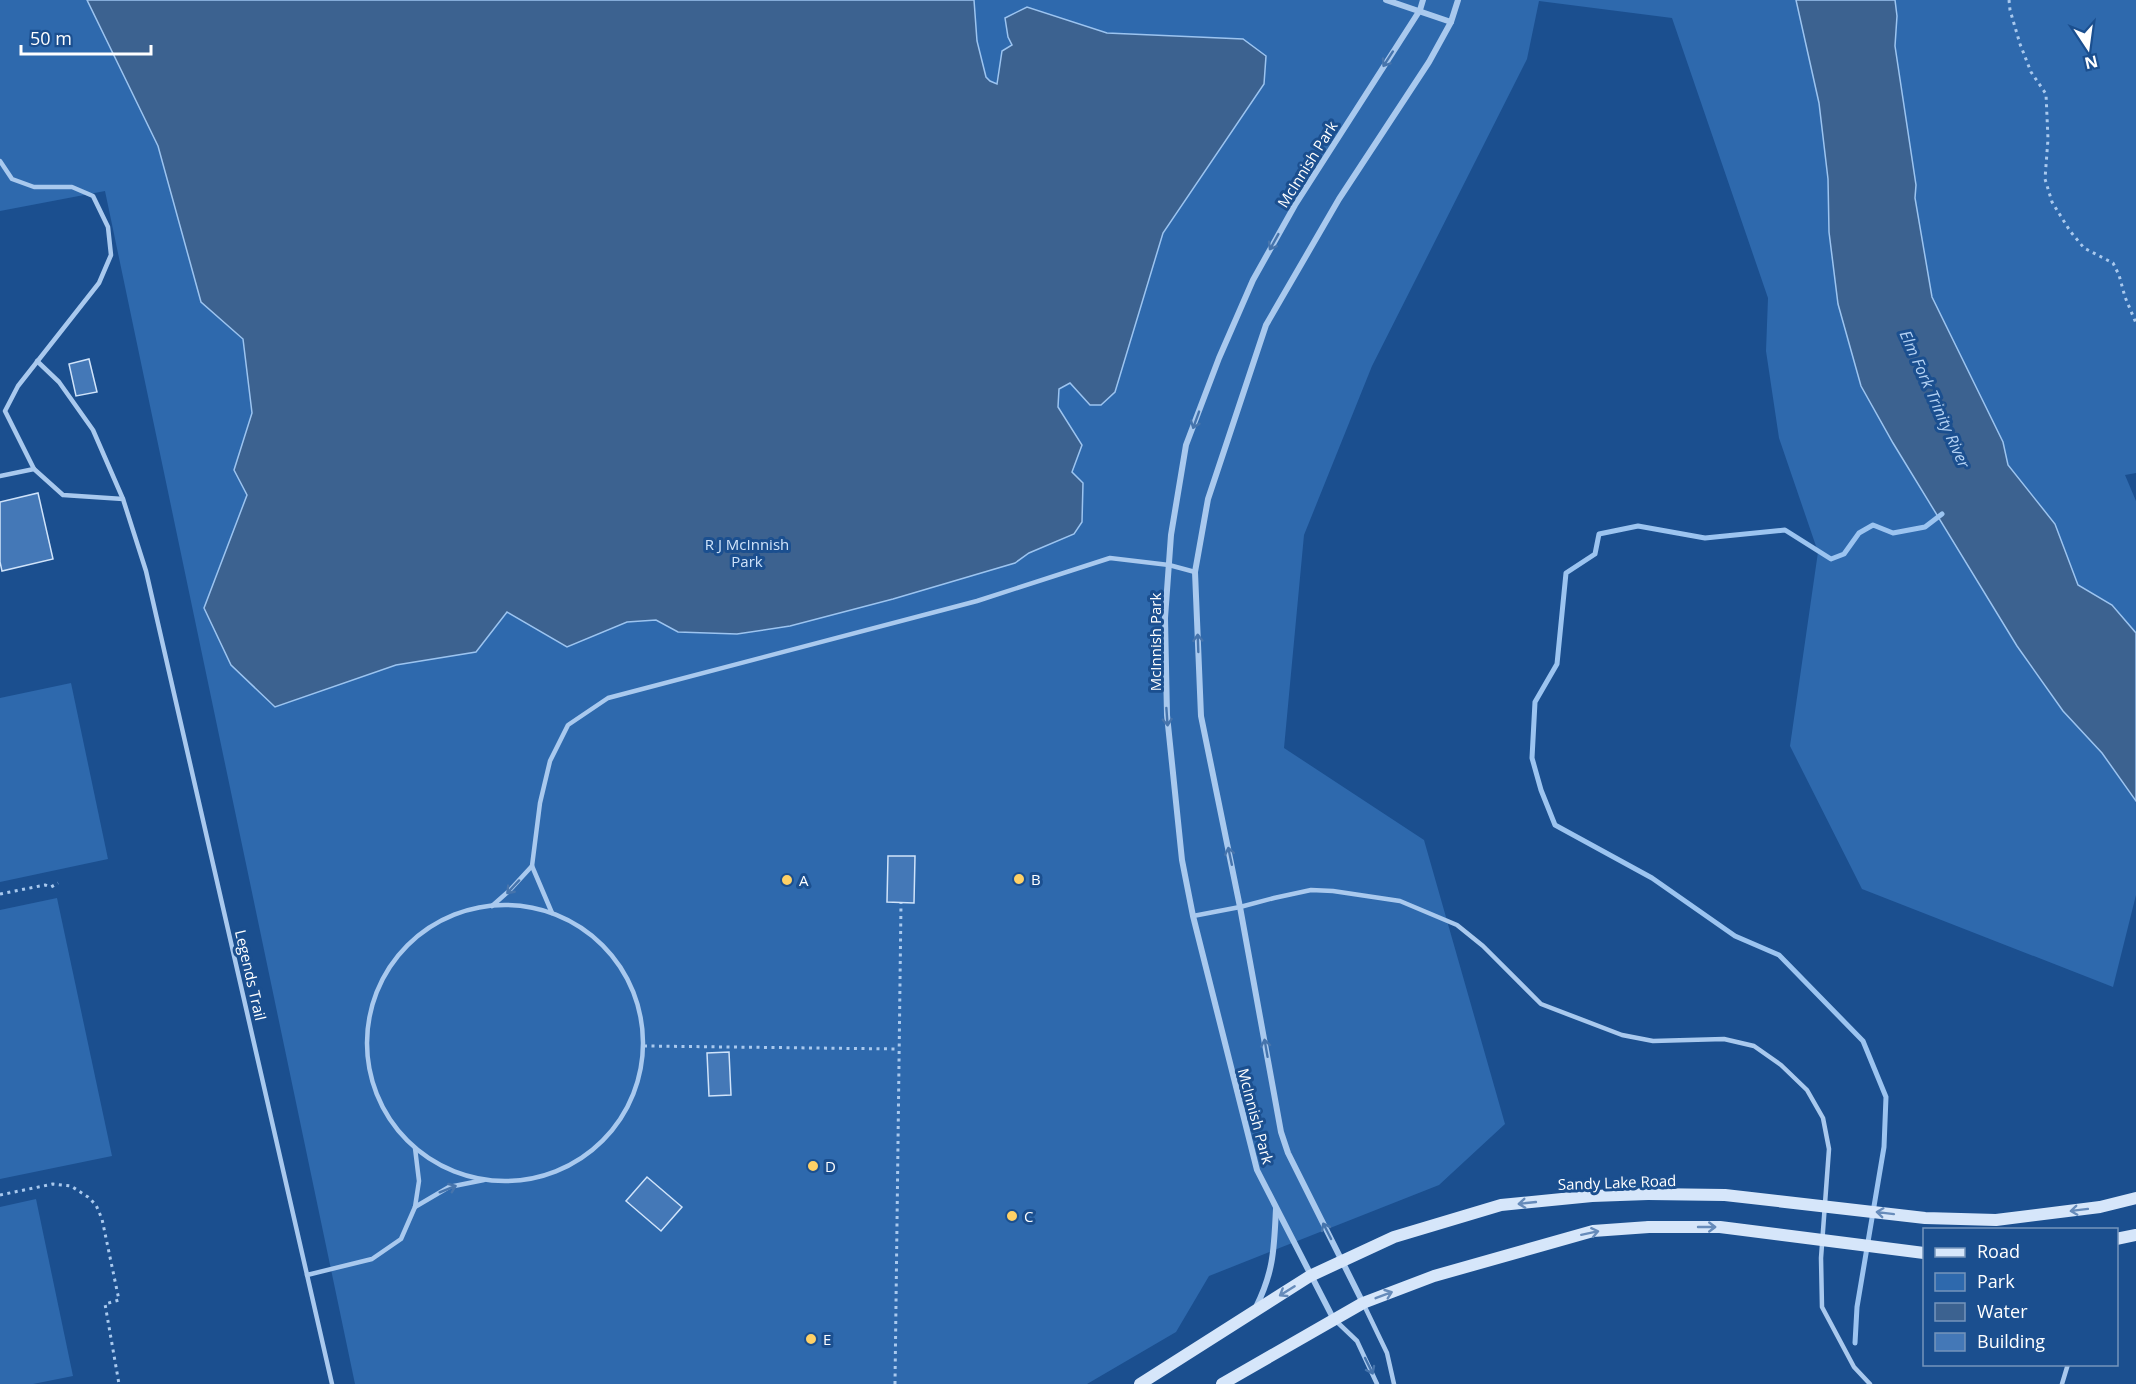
<svg xmlns="http://www.w3.org/2000/svg" width="2136" height="1384" viewBox="0 0 2136 1384" font-family="'Open Sans',sans-serif">
	<style>
		.green { fill: #2e69ad }
		.water { fill: #3c6290; stroke: #9cc4f0; stroke-width: 1.5 }
		.lines { fill: none; stroke-linecap: round; stroke-linejoin: round }
		.stream { stroke: #9cc4f0; stroke-width: 5 }
		.building { fill: #4478b7; stroke: #cfe3fa; stroke-width: 1.5 }
		.path { stroke: #a9c9ee; stroke-width: 3; stroke-dasharray: 3 4.5; stroke-linecap: butt }
		.service { stroke: #a9c9ee; stroke-width: 4.5 }
		.minor { stroke: #a9c9ee; stroke-width: 6 }
		.secondary { stroke: #d6e6fa; stroke-width: 12 }
		.secondary-bridge { stroke: #d6e6fa; stroke-width: 12 }
		.oneway { stroke: #4674ac }
		.oneway2 { stroke: #668bba }
		.poi-dot { fill: #ffd166; stroke: #1b4f8f; stroke-width: 2 }
		.labels { text-anchor: middle; dominant-baseline: central; stroke-width: 6; stroke-linejoin: round; paint-order: stroke }
		.street-label { font-size: 15px; fill: #fff; stroke: #1b4f8f }
		.park-label { font-size: 15px; fill: #cfe3fa; stroke: #1b4f8f }
		.poi-label { font-size: 15px; fill: #fff; stroke: #1b4f8f; text-anchor: start }
		.water-label { font-size: 16px; font-style: italic; fill: #b5d3f5; stroke: #1b4f8f }
	</style>
	<rect width="100%" height="100%" fill="#1b4f8f"/>
	<g class="green">
		<polygon points="0,0 2136,0 2136,473 2125,475 2136,501 2136,895 2113,987 1862,889 1790,746 1818,552 1779,438 1766,351 1768,298 1672,18 1539,1 1527,59 1372,366 1304,535 1284,748 1424,840 1505,1124 1439,1185 1209,1276 1176,1332 1087,1384 355,1384 105,191 0,211"/>
		<polygon points="71,683 108,859 0,882 0,698"/>
		<polygon points="57,898 112,1156 0,1179 0,910"/>
		<polygon points="36,1199 73,1376 33,1384 0,1384 0,1207"/>
	</g>
	<g class="water">
		<polygon points="87,0 974,0 977,41 986,77 990,81 997,84 1002,51 1012,45 1008,37 1005,18 1027,7 1107,33 1243,39 1266,56 1264,84 1163,233 1115,392 1101,405 1090,405 1070,383 1059,389 1058,407 1082,445 1072,472 1083,483 1082,522 1074,534 1029,553 1015,563 893,599 790,626 737,634 678,632 656,620 627,622 567,647 507,612 476,652 396,665 275,707 231,665 204,608 247,495 234,470 252,413 243,339 201,302 158,146"/>
		<polygon points="1796,0 1895,0 1897,16 1895,46 1916,185 1915,198 1932,297 2003,442 2008,465 2055,524 2078,585 2112,605 2136,633 2136,801 2102,753 2063,711 2017,646 1893,443 1861,386 1838,304 1829,232 1828,179 1819,103"/>
	</g>
	<g class="lines">
		<polyline class="stream" points="1855,1343 1857,1307 1884,1147 1886,1097 1863,1041 1779,955 1735,936 1652,878 1555,825 1541,790 1532,758 1535,702 1557,664 1566,573 1595,554 1599,534 1638,526 1705,538 1785,530 1831,559 1844,554 1859,533 1873,525 1893,533 1925,527 1942,514"/>
	</g>
	<g class="building">
		<polygon points="89,359 97,392 76,396 69,364"/>
		<polygon points="38,493 53,559 2,571 0,562 0,502"/>
		<polygon points="888,856 915,856 914,903 887,902"/>
		<polygon points="729,1052 731,1095 709,1096 707,1053"/>
		<polygon points="647,1177 682,1207 661,1231 626,1201"/>
	</g>
	<g class="lines">
		<g class="path">
			<polyline points="2009,0 2010,10 2020,44 2031,72 2046,94 2048,139 2045,179 2052,202 2070,231 2084,248 2113,263 2119,275 2125,297 2136,323"/>
			<polyline points="0,894 45,885 51,887 58,883"/>
			<polyline points="644,1046 899,1049"/>
			<polyline points="0,1195 53,1184 71,1186 88,1197 96,1205 102,1219 119,1300 105,1304 119,1384"/>
			<polyline points="895,1384 901,903"/>
		</g>
		<g class="service">
			<polyline points="0,161 12,179 34,187 72,187 93,196 108,227 111,255 99,283 18,386 5,411 34,469"/>
			<polyline points="37,361 59,382 93,430 123,499"/>
			<polyline points="0,476 34,469 63,495 123,499 146,571 332,1384"/>
			<circle cx="505" cy="1043" r="138"/>
			<polyline points="492,906 509,891 532,866"/>
			<polyline points="552,913 532,866 540,803 550,761 568,725 608,698 977,601 1110,558 1169,565 1195,572"/>
			<polyline points="1193,916 1240,907 1274,898 1311,890 1333,891 1400,901 1457,925 1483,946 1541,1004 1622,1035 1653,1041 1724,1039 1754,1046 1781,1065 1807,1090 1823,1118 1829,1149 1821,1258 1822,1307 1854,1367 1870,1384"/>
			<polyline points="415,1207 449,1187 484,1180"/>
			<polyline points="307,1275 372,1259 401,1239 415,1207 419,1181 415,1148"/>
			<polyline points="1363,1303 1387,1353 1394,1384"/>
			<polyline points="1335,1320 1357,1341 1377,1384"/>
			<polyline points="2062,1384 2068,1364"/>
		</g>
		<g class="minor">
			<polyline points="1386,0 1451,22"/>
			<polyline points="1363,1303 1288,1153 1281,1132 1240,907 1201,716 1195,572 1208,499 1266,325 1339,199 1429,62 1451,22 1458,0"/>
			<path d="M 1256,1307 C 1274,1271 1274,1248 1276,1209"/>
			<polyline points="1333,1318 1257,1170 1193,916 1182,860 1167,715 1165,618 1171,535 1186,445 1219,358 1253,280 1295,205 1420,10 1423,0"/>
		</g>
		<g class="secondary">
			<polyline points="2116,1239 2136,1235"/>
			<polyline points="1140,1384 1310,1276 1394,1237 1501,1205 1592,1196 1648,1194"/>
			<polyline points="1222,1384 1363,1303 1434,1276 1593,1231 1649,1227"/>
		</g>
		<g class="secondary-bridge">
			<polyline points="1648,1194 1725,1195 1925,1218 1996,1220 2100,1207 2136,1198"/>
			<polyline points="1649,1227 1720,1227 1924,1253"/>
		</g>
	</g>
	<defs><path id="oneway-shaft" d="M-6 0H5M1.5-3L5.5 0L1.5 3" fill="none" stroke-width="1.6" stroke-linecap="round" stroke-linejoin="round" transform="scale(1.5)"/></defs>
	<g class="oneway">
		<use href="#oneway-shaft" transform="translate(1388 59) rotate(123)"/>
		<use href="#oneway-shaft" transform="translate(1274 242) rotate(119)"/>
		<use href="#oneway-shaft" transform="translate(1196 420) rotate(110)"/>
		<use href="#oneway-shaft" transform="translate(1198 643) rotate(-92)"/>
		<use href="#oneway-shaft" transform="translate(1167 717) rotate(86)"/>
		<use href="#oneway-shaft" transform="translate(1230 856) rotate(-102)"/>
		<use href="#oneway-shaft" transform="translate(513 887) rotate(133)"/>
		<use href="#oneway-shaft" transform="translate(1266 1048) rotate(-100)"/>
		<use href="#oneway-shaft" transform="translate(448 1189) rotate(-22)"/>
		<use href="#oneway-shaft" transform="translate(1327 1231) rotate(-117)"/>
		<use href="#oneway-shaft" transform="translate(1369 1366) rotate(64)"/>
	</g>
	<g class="oneway2">
		<use href="#oneway-shaft" transform="translate(1527 1203) rotate(174)"/>
		<use href="#oneway-shaft" transform="translate(2079 1210) rotate(173)"/>
		<use href="#oneway-shaft" transform="translate(1885 1213) rotate(-173)"/>
		<use href="#oneway-shaft" transform="translate(1707 1227)"/>
		<use href="#oneway-shaft" transform="translate(1590 1233) rotate(-12)"/>
		<use href="#oneway-shaft" transform="translate(1287 1291) rotate(148)"/>
		<use href="#oneway-shaft" transform="translate(1384 1295) rotate(-21)"/>
	</g>
	<g class="poi-dot">
		<circle cx="1019" cy="879" r="6"/>
		<circle cx="787" cy="880" r="6"/>
		<circle cx="813" cy="1166" r="6"/>
		<circle cx="1012" cy="1216" r="6"/>
		<circle cx="811" cy="1339" r="6"/>
	</g>
	<g class="labels">
		<g class="street-label">
			<text transform="translate(1307 164) rotate(-58)">McInnish Park</text>
			<text transform="translate(1155 642) rotate(-90)">McInnish Park</text>
			<text transform="translate(251 975) rotate(77)">Legends Trail</text>
			<text transform="translate(1256 1116) rotate(75)">McInnish Park</text>
			<text transform="translate(1617 1182) rotate(-2)">Sandy Lake Road</text>
		</g>
		<g class="park-label">
			<text x="747" y="544">R J McInnish<tspan x="747" dy="17">Park</tspan></text>
		</g>
		<g class="poi-label">
			<text x="1031" y="879">B</text>
			<text x="799" y="880">A</text>
			<text x="825" y="1166">D</text>
			<text x="1024" y="1216">C</text>
			<text x="823" y="1339">E</text>
		</g>
		<g class="water-label">
			<text transform="translate(1935 399) rotate(66)">Elm Fork Trinity River</text>
		</g>
	</g>
	<rect x="1923" y="1228" width="195" height="138" fill="#1b4f8f" stroke="#7695bc" stroke-width="1.5"/>
	<rect x="1935" y="1248" width="30" height="9" fill="#d6e6fa" stroke="#7695bc" stroke-width="1.5"/>
	<text x="1977" y="1258" font-size="18" fill="#ffffff">Road</text>
	<rect x="1935" y="1273" width="30" height="18" fill="#2e69ad" stroke="#7695bc" stroke-width="1.5"/>
	<text x="1977" y="1288" font-size="18" fill="#ffffff">Park</text>
	<rect x="1935" y="1303" width="30" height="18" fill="#3c6290" stroke="#7695bc" stroke-width="1.5"/>
	<text x="1977" y="1318" font-size="18" fill="#ffffff">Water</text>
	<rect x="1935" y="1333" width="30" height="18" fill="#4478b7" stroke="#7695bc" stroke-width="1.5"/>
	<text x="1977" y="1348" font-size="18" fill="#ffffff">Building</text>
	<g transform="translate(2088 48) rotate(167)" stroke="#1b4f8f" stroke-width="4.5" paint-order="stroke">
	<path d="M0-4.5L10 22L0 15L-10 22Z" fill="#ffffff"/>
	<text y="-9" font-size="16" font-weight="bold" text-anchor="middle" fill="#ffffff">N</text>
	</g>
	<path d="M21 45v9h130v-9" fill="none" stroke="#ffffff" stroke-width="3"/>
	<text x="30" y="45" font-size="18" fill="#ffffff" stroke="#1b4f8f" stroke-width="4.5" paint-order="stroke">50 m</text>
</svg>
